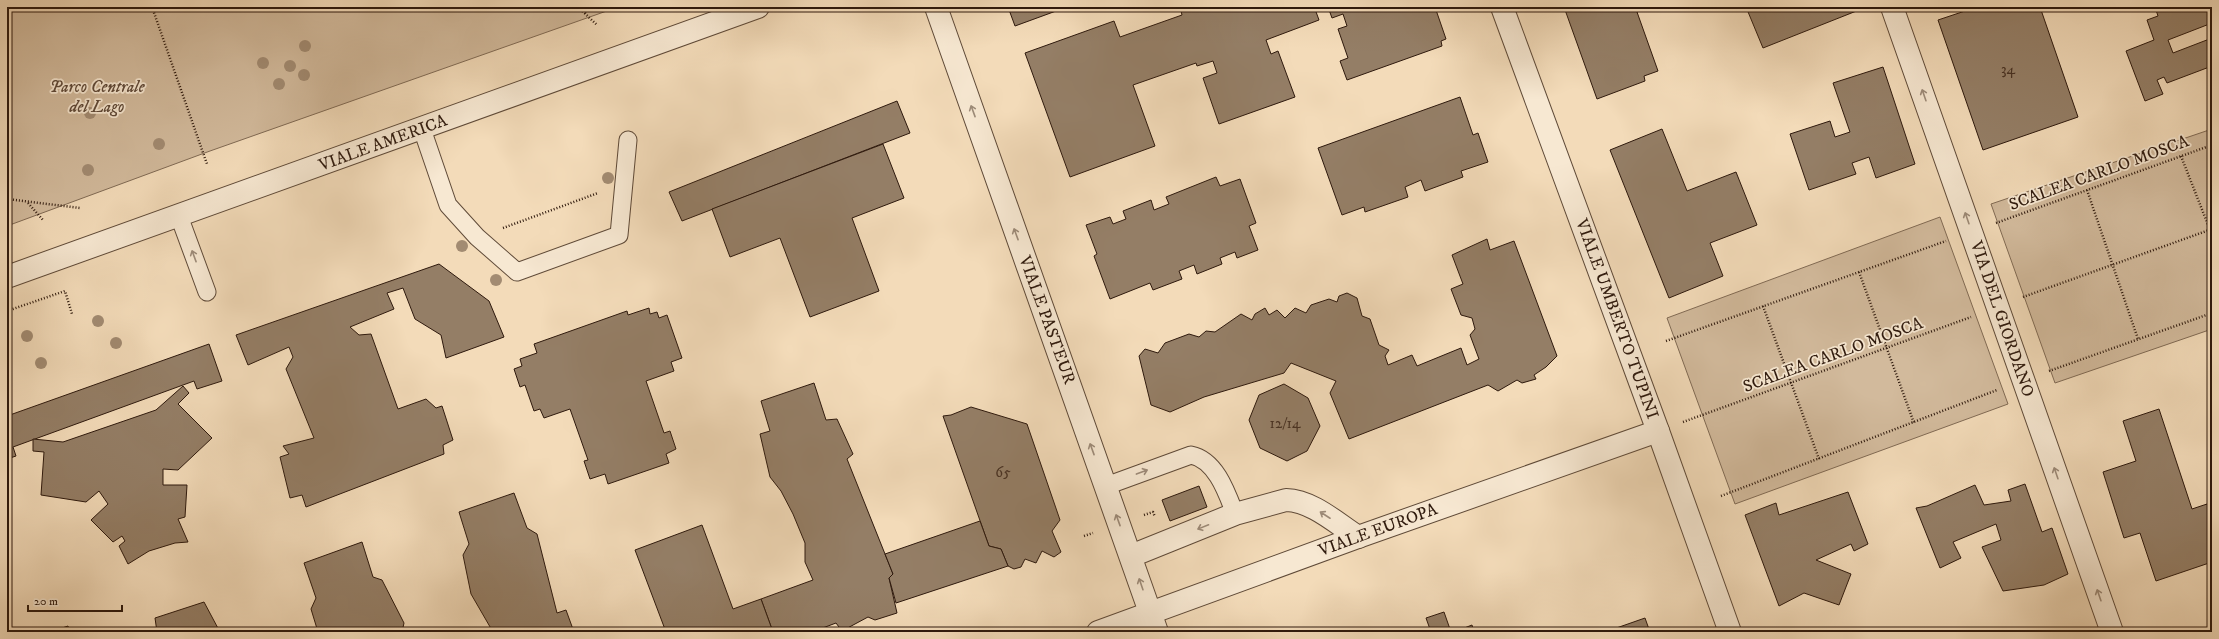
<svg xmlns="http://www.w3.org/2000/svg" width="2219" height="639" viewBox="0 0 2219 639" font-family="'IM FELL DW Pica',serif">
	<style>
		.green { fill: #d2ba9c; stroke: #806a54 }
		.building { fill: #947e66; stroke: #2e190d }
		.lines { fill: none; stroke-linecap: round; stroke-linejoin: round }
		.service-casing { stroke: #5f4a38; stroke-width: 19 }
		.minor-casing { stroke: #5f4a38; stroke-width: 24 }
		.tertiary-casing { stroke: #5f4a38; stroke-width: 24 }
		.path { stroke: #2e190d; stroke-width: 2.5; stroke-dasharray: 1 2; stroke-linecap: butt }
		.service { stroke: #f7e8d2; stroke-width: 17 }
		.minor { stroke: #f7e8d2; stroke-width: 22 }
		.tertiary { stroke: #f7e8d2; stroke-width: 22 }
		.tree { fill: #a28b72 }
		.oneway { stroke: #9d8b79 }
		.labels { text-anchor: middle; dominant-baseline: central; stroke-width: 3.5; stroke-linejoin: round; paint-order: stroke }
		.number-label { font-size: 15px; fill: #483223 }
		.park-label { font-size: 17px; font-style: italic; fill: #5f4938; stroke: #f7e8d2 }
		.street-label { font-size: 17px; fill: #2e190d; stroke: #f7e8d2 }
	</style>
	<rect width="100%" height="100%" fill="#f3dbb9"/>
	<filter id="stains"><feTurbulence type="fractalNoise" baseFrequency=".005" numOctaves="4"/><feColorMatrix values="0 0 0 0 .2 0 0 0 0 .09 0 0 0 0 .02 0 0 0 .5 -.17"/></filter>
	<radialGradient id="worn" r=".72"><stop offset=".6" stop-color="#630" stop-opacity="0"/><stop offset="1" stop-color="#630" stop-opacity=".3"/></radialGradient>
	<g class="green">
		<polygon points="7,7 618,7 210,151 7,226"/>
		<polygon points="2212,129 2212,329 2055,383 1991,204"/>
		<polygon points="1940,217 2008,404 1735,504 1667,318"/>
	</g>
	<g class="building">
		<polygon points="1008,7 1067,7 1015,26"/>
		<polygon points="1180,7 1320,7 1315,9 1319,20 1266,40 1271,54 1278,51 1295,97 1219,124 1203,78 1217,73 1213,61 1197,66 1196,63 1133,85 1155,146 1070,177 1025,53 1114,21 1120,37 1182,15"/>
		<polygon points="1328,7 1435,7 1446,39 1441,41 1442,46 1347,80 1340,61 1348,58 1338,29 1347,26 1343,14 1332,18"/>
		<polygon points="1564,7 1651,7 1637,12 1658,71 1644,76 1645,81 1597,99"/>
		<polygon points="1746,7 1863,7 1864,8 1763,48"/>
		<polygon points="1977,7 2040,7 2078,117 1983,150 1938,20"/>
		<polygon points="2155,7 2206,7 2212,23 2168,40 2173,53 2212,38 2212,66 2167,83 2164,77 2157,80 2163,94 2145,101 2126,51 2154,40 2147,20 2158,16"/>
		<polygon points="1883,67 1915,164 1876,178 1869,157 1852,163 1856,174 1809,190 1790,134 1830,121 1835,137 1850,132 1833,83"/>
		<polygon points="1460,97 1473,135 1478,133 1488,162 1461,171 1463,177 1425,191 1421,180 1405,187 1408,197 1365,212 1364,207 1342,215 1318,148"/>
		<polygon points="897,101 910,133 682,221 669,192"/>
		<polygon points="1662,129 1687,191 1736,172 1757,225 1710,243 1723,276 1669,298 1610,150"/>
		<polygon points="883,144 904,198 852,218 879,291 810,317 780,238 730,257 712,209"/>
		<polygon points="1216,177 1220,186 1240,179 1256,223 1249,226 1258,250 1237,258 1235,252 1220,258 1222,264 1197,274 1194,265 1179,271 1182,279 1153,290 1150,283 1110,299 1094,256 1097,254 1086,225 1110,217 1113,224 1126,219 1123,211 1151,200 1154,210 1169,204 1166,197"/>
		<polygon points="1487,239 1490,250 1514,241 1557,356 1546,367 1534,375 1536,379 1522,383 1517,380 1498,391 1488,385 1349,439 1330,393 1336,381 1291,363 1284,373 1204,397 1170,412 1151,405 1139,356 1145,349 1158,353 1165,343 1189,334 1199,337 1206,331 1215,332 1241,314 1252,320 1255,314 1265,308 1269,315 1277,310 1285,318 1295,308 1306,313 1311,305 1329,299 1337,302 1339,296 1347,293 1357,298 1362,316 1370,319 1379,345 1389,350 1385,356 1388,365 1412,355 1417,366 1461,348 1467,365 1479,359 1470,335 1475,329 1472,318 1461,315 1451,289 1463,284 1452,255"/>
		<polygon points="439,264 489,301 504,337 446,358 441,335 415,319 403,288 387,293 394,309 350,327 359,335 371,334 398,409 426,399 436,408 442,406 453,440 443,445 444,454 306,507 302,495 290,498 280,457 289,454 283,446 314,438 286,369 293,357 289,347 248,365 236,335"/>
		<polygon points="649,308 650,314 657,312 659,318 667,315 682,358 671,362 674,371 646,381 664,433 670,431 676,449 666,454 669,463 608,484 605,474 590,479 584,461 588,460 570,409 544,418 540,409 534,411 525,385 520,387 514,369 522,366 520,359 537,353 534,344 627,311 628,315"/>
		<polygon points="209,344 222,381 197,389 194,381 13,447 16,456 7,459 7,416"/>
		<polygon points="814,383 826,420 837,419 853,454 847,459 893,574 889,578 897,613 875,620 868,617 842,631 836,623 812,632 773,632 761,599 813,580 805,562 805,543 793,514 781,491 770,477 760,434 770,431 761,401"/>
		<polygon points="1284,384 1308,398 1320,426 1307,451 1287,461 1260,448 1249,420 1259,395"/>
		<polygon points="183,386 189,393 178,404 212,438 178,470 163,469 163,485 187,485 185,517 178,519 188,542 175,543 149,551 128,564 119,546 125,541 122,536 113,542 91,520 108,504 99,491 86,502 41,495 44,452 33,451 33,439 63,442 156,410"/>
		<polygon points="971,407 1027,424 1060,520 1052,531 1061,552 1054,557 1042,551 1036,563 1025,559 1021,567 1014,569 1008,566 1001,549 989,546 943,416 951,415"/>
		<polygon points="2159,409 2192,509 2207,504 2212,518 2212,562 2156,581 2140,533 2124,538 2103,472 2136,461 2123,421"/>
		<polygon points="2025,484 2042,532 2052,528 2068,574 2044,585 2003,591 1982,547 2001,540 1996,524 1953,542 1961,558 1940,568 1916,508 1927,506 1975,485 1984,505 2011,501 2008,490"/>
		<polygon points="1199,486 1207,507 1170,521 1162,500"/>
		<polygon points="1848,492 1868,544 1854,551 1851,544 1816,560 1851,574 1839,605 1804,593 1779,606 1745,515 1776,503 1779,515"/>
		<polygon points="514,493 527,528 537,534 557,613 566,610 574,632 493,632 471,594 463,555 469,544 459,512"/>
		<polygon points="980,521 989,546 1001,549 1008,566 896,603 889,578 893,574 885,554"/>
		<polygon points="702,525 733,609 761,599 773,632 666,632 635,550"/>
		<polygon points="362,542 373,577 382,580 404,623 402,632 318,632 311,609 316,598 304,563"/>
		<polygon points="204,602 220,632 157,632 155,618"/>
		<polygon points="1444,612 1451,632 1431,632 1426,618"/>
		<polygon points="1645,618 1650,632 1605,632"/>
		<polygon points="1472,625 1474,632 1454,632"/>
		<polygon points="68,626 70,632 50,632"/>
	</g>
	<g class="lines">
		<defs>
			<g id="service">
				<polyline points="422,129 448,205 477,237 517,272 619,235 628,140"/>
				<polyline points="179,216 207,292"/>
				<path d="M 1106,486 L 1191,455 C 1216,460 1227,493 1235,514"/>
			</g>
			<g id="minor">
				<polyline points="936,7 1157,632"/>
				<polyline points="1892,7 2112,632"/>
				<path d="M 1131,556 L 1235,514 L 1286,500 C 1313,501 1336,523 1358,537"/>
			</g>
			<g id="tertiary">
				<polyline points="1502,7 1658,431 1730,632"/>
				<polyline points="7,277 758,7"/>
				<polyline points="1098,632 1358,537 1658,431"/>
			</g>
		</defs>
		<use href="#service" class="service-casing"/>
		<use href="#minor" class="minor-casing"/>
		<use href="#tertiary" class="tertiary-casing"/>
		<g class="path">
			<polyline points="152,7 207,164"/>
			<polyline points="578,7 597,25"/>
			<polyline points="583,7 586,15"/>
			<polyline points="2181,156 2212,235"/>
			<polyline points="2087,190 2138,339"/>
			<polyline points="7,199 80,208"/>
			<polyline points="28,203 43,220"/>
			<polyline points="1996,223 2212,145"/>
			<polyline points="503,228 598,193"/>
			<polyline points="1859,272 1914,423"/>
			<polyline points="2023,297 2212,229"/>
			<polyline points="1763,306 1819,459"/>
			<polyline points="7,311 65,291 72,314"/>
			<polyline points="1666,341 1946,241"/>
			<polyline points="2049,371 2212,313"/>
			<polyline points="1683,422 1971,317"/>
			<polyline points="1721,496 1997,390"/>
			<polyline points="1144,515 1153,512 1155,517"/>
			<polyline points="1084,536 1093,533"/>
		</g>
		<use href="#service" class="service"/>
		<use href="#minor" class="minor"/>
		<use href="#tertiary" class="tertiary"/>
	</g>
	<g class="tree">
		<circle cx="305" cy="46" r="6"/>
		<circle cx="263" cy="63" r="6"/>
		<circle cx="290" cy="66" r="6"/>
		<circle cx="304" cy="75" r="6"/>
		<circle cx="279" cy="84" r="6"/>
		<circle cx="90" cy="113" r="6"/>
		<circle cx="159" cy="144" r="6"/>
		<circle cx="88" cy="170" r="6"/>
		<circle cx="608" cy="178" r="6"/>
		<circle cx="462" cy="246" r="6"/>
		<circle cx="496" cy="280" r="6"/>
		<circle cx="98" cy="321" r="6"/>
		<circle cx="27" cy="336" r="6"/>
		<circle cx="116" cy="343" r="6"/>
		<circle cx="41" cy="363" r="6"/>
	</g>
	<defs><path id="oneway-shaft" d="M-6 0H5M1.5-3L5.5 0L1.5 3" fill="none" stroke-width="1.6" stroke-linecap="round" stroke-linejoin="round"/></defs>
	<g class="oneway">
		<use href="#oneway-shaft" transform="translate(1924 95) rotate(-109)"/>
		<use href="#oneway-shaft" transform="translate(973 111) rotate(-110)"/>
		<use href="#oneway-shaft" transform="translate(1967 218) rotate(-109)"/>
		<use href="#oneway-shaft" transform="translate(1016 234) rotate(-110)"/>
		<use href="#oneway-shaft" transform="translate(194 256) rotate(-110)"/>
		<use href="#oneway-shaft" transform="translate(1092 449) rotate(-110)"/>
		<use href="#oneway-shaft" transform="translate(1142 472) rotate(-20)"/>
		<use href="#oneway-shaft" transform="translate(2056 473) rotate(-109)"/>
		<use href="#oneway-shaft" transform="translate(1325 515) rotate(-147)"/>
		<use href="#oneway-shaft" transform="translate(1118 520) rotate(-110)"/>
		<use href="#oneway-shaft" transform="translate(1203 527) rotate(158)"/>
		<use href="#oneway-shaft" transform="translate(1141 584) rotate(-109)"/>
		<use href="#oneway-shaft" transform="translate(2099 595) rotate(-109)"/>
	</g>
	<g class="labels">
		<g class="number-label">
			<text x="2008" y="69">34</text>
			<text x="1285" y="423">12/14</text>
			<text x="1003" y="472">65</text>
		</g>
		<g class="park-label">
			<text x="97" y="87">Parco Centrale<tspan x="97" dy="20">del Lago</tspan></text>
		</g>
		<g class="street-label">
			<text transform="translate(383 143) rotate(-20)">VIALE AMERICA</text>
			<text transform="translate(2099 173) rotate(-20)">SCALEA CARLO MOSCA</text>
			<text transform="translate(1617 319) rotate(70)">VIALE UMBERTO TUPINI</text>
			<text transform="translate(2002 319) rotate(71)">VIA DEL GIORDANO</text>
			<text transform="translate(1047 320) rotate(70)">VIALE PASTEUR</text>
			<text transform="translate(1833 355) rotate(-20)">SCALEA CARLO MOSCA</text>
			<text transform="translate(1378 530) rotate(-20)">VIALE EUROPA</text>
		</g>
	</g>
	<rect width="2219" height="639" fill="none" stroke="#f3dbb9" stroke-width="24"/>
	<rect x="8" y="8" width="2203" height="623" fill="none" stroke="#2e190d" stroke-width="2"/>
	<rect x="12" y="12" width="2195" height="615" fill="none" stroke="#2e190d"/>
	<path d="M28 605v6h94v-6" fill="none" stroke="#2e190d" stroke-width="2"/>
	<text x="34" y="605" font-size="12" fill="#2e190d" stroke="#f7e8d2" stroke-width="3" paint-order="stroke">20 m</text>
	<rect width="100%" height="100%" filter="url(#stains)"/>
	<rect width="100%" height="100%" fill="url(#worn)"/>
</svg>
